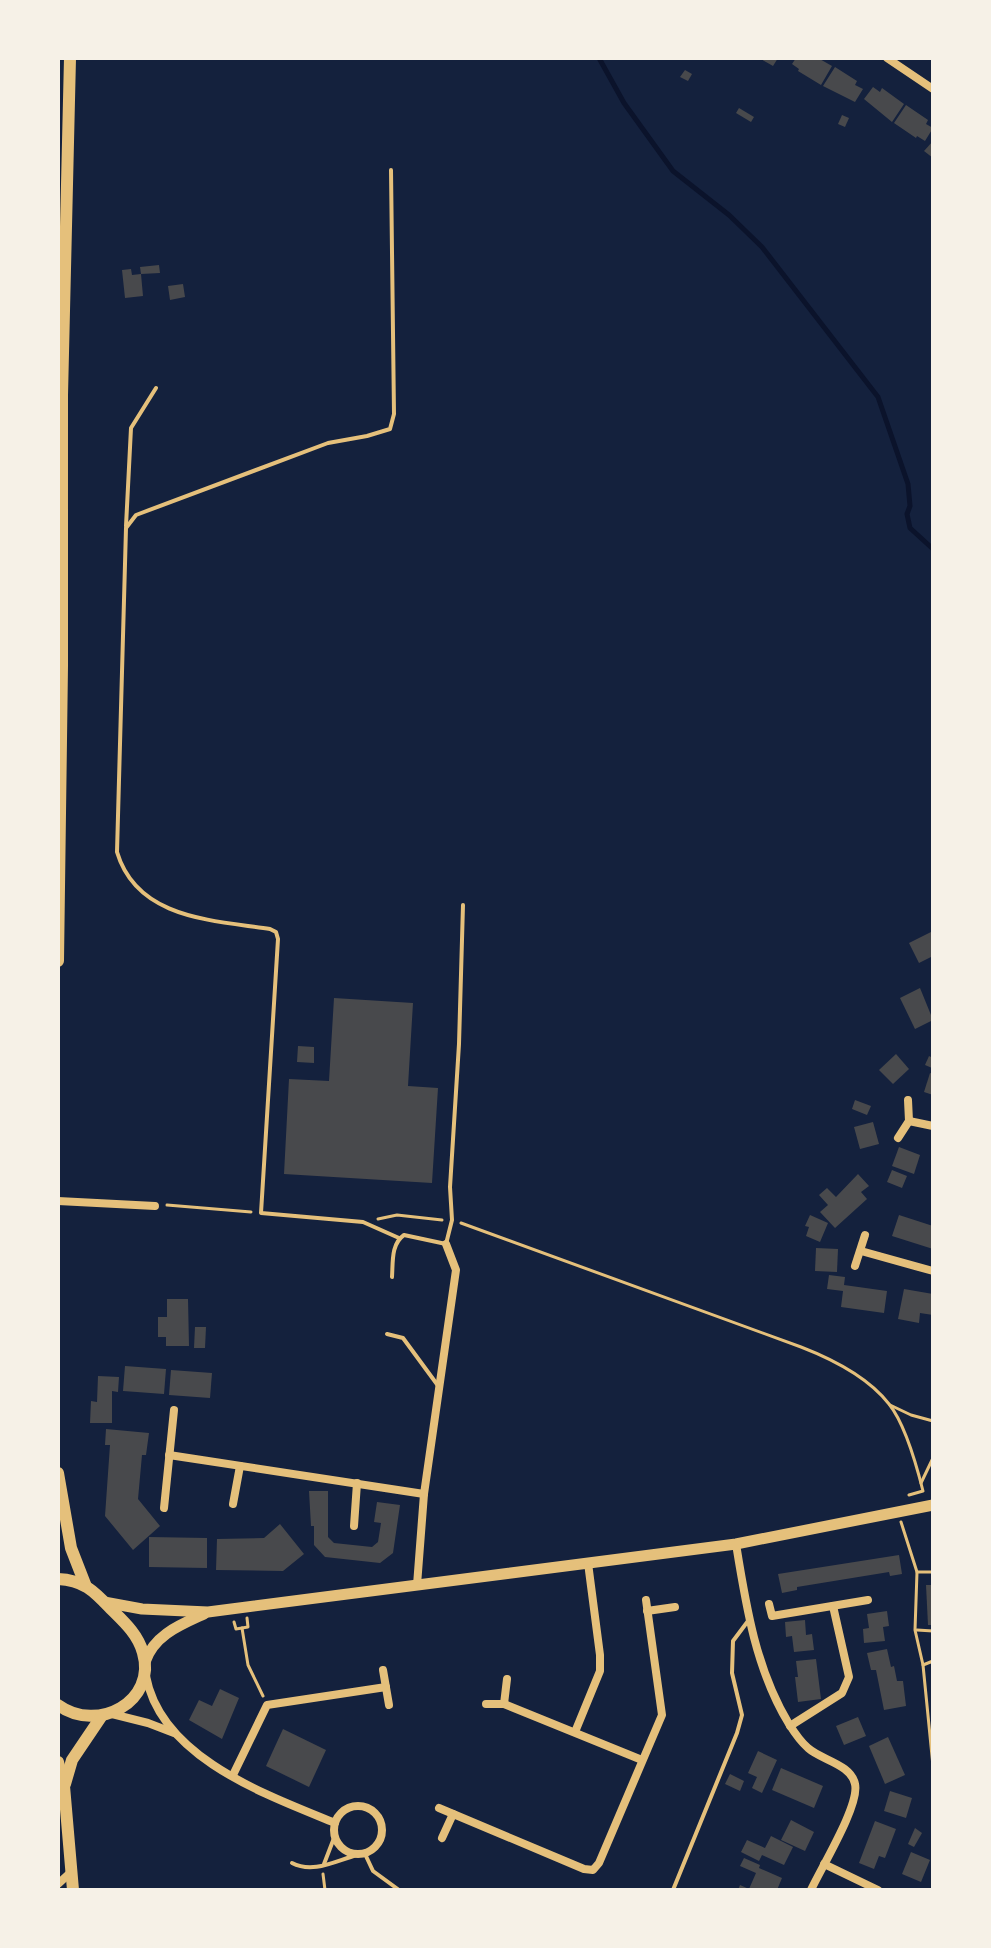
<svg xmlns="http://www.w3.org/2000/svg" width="991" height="1948" viewBox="0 0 991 1948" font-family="'Nunito Sans',sans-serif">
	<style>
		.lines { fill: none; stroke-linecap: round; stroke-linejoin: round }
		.stream { stroke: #0b132b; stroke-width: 5 }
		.building { fill: #48494c }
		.path { stroke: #e5c07b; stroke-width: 3 }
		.service { stroke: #e5c07b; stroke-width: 4 }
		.minor { stroke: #e5c07b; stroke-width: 8 }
		.secondary { stroke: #e5c07b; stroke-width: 11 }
		.trunk { stroke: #e5c07b; stroke-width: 12 }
	</style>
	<rect width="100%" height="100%" fill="#14213d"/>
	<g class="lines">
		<polyline class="stream" points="599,58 624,103 673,171 729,215 762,247 878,397 908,484 910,506 907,514 910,528 933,549"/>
	</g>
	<g class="building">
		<polygon points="759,58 778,58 773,66"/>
		<polygon points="796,58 818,58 832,66 821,85 798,71 799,69 792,64"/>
		<polygon points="835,67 857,81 855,85 863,89 855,102 823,86"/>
		<polygon points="685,70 692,74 688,81 680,77"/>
		<polygon points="873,87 880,92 882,88 904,104 892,122 864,99"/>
		<polygon points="906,105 928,120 926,124 933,128 925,141 917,136 916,138 894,123"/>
		<polygon points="739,108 754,117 751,122 736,113"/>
		<polygon points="842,115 849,118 845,127 838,124"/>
		<polygon points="933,141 933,158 924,151"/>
		<polygon points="159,265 160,273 141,274 140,267"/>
		<polygon points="131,269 132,275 141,274 143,296 125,298 122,270"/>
		<polygon points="183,284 185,297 170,300 168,286"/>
		<polygon points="933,931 933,956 919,963 909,943"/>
		<polygon points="920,988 933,1020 915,1029 900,998"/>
		<polygon points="334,998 413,1003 408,1086 438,1088 432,1183 284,1174 289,1079 329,1081"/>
		<polygon points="298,1046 314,1047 314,1063 297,1062"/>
		<polygon points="896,1054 909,1069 893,1084 879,1070"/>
		<polygon points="929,1056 933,1058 932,1068 925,1065"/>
		<polygon points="930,1073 933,1074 933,1095 924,1092"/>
		<polygon points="855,1100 871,1106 867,1115 852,1109"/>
		<polygon points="873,1122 879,1144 860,1149 854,1127"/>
		<polygon points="899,1147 920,1155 914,1174 892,1166"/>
		<polygon points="892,1170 907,1176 902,1188 887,1182"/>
		<polygon points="858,1174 869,1186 861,1192 867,1199 835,1228 820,1212 828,1205 819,1195 827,1188 836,1197"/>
		<polygon points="810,1215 828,1223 820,1242 806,1236 809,1227 805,1226"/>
		<polygon points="899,1215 933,1226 933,1249 892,1236"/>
		<polygon points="816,1248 838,1249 837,1272 815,1271"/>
		<polygon points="829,1275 845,1277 844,1285 887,1291 884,1313 841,1307 843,1291 827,1289"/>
		<polygon points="904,1289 933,1294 933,1315 920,1313 919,1323 898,1319"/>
		<polygon points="167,1299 188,1299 189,1346 166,1346 166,1337 158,1337 158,1317 167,1317"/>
		<polygon points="195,1327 206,1327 205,1348 194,1348"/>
		<polygon points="125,1366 166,1369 164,1394 123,1391"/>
		<polygon points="171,1370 212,1373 210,1398 169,1395"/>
		<polygon points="98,1376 119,1377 118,1392 112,1391 112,1423 90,1423 91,1401 97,1402"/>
		<polygon points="106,1429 149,1433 146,1455 142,1455 138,1499 160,1526 133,1550 105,1516 110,1445 105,1445"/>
		<polygon points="309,1491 328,1491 328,1537 334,1543 372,1547 378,1542 381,1523 374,1522 377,1502 400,1505 393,1553 380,1563 325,1557 314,1545 314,1526 311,1526"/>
		<polygon points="280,1524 304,1554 283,1571 216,1570 217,1539 264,1538"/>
		<polygon points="149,1537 207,1538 207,1568 149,1567"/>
		<polygon points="899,1555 902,1574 890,1576 889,1572 797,1587 797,1590 782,1593 778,1574"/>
		<polygon points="926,1585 933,1585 933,1625 928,1625"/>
		<polygon points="887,1611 889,1626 883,1627 885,1641 864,1643 863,1629 869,1628 867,1614"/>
		<polygon points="805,1620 806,1635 812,1634 814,1650 794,1652 792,1636 786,1637 785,1622"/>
		<polygon points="887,1649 891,1667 894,1666 897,1681 903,1681 906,1706 884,1710 876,1670 871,1670 867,1653"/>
		<polygon points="816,1659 821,1699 798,1702 795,1677 798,1677 796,1661"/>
		<polygon points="220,1689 239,1698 222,1739 189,1720 199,1700 212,1706"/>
		<polygon points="858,1717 866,1736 844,1745 836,1726"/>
		<polygon points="283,1729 326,1750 309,1787 266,1766"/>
		<polygon points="888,1737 905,1775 885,1784 869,1746"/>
		<polygon points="758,1751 777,1760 762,1793 752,1788 757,1777 748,1773"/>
		<polygon points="781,1768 823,1786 814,1808 772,1790"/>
		<polygon points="730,1774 744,1781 740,1791 725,1784"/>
		<polygon points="890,1791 912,1798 906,1818 884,1811"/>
		<polygon points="791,1820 814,1832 805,1851 781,1840"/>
		<polygon points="875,1821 896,1829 885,1858 879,1856 874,1869 859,1863"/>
		<polygon points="915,1828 922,1833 914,1847 908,1844"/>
		<polygon points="771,1836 793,1847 784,1865 762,1855 759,1861 741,1852 747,1840 765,1848"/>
		<polygon points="911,1852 930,1860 921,1882 902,1874"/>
		<polygon points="744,1858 760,1865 759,1868 782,1878 777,1890 738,1890 740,1885 749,1889 756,1873 740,1866"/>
	</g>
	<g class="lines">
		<g class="path">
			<polyline points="167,1205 251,1212"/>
			<polyline points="378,1219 397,1215 442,1220"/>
			<path d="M 461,1223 L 801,1347 C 832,1359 868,1377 889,1404 C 905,1424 917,1467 923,1491 L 909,1495"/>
			<polyline points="890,1405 911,1415 933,1421"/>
			<polyline points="921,1483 933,1458"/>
			<polyline points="901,1522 917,1572 915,1630 923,1665 933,1766"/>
			<polyline points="917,1572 933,1572"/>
			<polyline points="234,1622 236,1629 248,1627 247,1618"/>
			<polyline points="242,1628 248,1665 263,1696"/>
			<polyline points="917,1630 933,1631"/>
			<polyline points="923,1665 933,1661"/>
			<polyline points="323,1874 325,1890"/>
		</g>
		<g class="service">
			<path d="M 391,170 L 394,414 L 390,429 L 367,436 L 328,443 L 136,515 L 126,528 L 117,852 C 137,919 212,920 270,929 L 276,932 L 278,939 L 261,1213 L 363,1222 L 399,1238"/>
			<polyline points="126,526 131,428 156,388"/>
			<path d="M 392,1277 C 393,1262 391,1244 404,1235 L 446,1244 L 452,1220 L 450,1187 L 459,1044 L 463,905"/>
			<polyline points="387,1334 403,1338 439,1387"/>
			<polyline points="365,1854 373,1871 399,1890"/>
			<path d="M 292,1863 C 313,1874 335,1861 357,1855"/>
			<polyline points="324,1864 334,1838"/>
			<polyline points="673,1890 737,1733 742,1715 732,1673 733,1641 748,1621"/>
		</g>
		<g class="minor">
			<polyline points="887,58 933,89"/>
			<polyline points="909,1121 933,1126"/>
			<polyline points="898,1138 909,1121 908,1100"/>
			<polyline points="58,1201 155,1206"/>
			<polyline points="861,1251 933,1271"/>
			<polyline points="855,1266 865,1235"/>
			<polyline points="169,1455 424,1494"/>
			<polyline points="233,1504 240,1466"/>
			<polyline points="164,1508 174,1410"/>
			<polyline points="354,1526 357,1483"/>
			<path d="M 736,1544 C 746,1606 756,1670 789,1724 C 794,1732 801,1742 808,1748 C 821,1760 851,1764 855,1784 C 860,1805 821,1868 811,1890"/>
			<polyline points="417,1585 424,1494 456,1270 446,1244"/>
			<polyline points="769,1604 772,1616 868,1600"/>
			<polyline points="647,1611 675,1607"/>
			<polyline points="383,1670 389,1705"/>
			<path d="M 146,1676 C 161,1758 267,1795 335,1823"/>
			<polyline points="486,1704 504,1704 642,1760"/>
			<polyline points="504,1704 507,1679"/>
			<polyline points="112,1714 148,1723 174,1733"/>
			<polyline points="790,1726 842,1693 849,1677 833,1606"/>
			<polyline points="575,1732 600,1671 600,1655 588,1563"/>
			<polyline points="233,1775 267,1705 386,1687"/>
			<circle cx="358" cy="1830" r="24"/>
			<polyline points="439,1808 584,1869 593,1870 599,1863 662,1715 646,1600"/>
			<polyline points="442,1838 453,1814"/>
			<polyline points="824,1864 878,1890"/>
			<polyline points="58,1884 70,1873"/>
		</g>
		<g class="secondary">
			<polyline points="104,1602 142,1609 208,1612 736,1544 933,1505"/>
			<path d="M 145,1662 C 154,1635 180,1625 204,1614"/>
		</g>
		<g class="trunk">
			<polyline points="58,961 62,666 62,395 70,58"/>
			<polyline points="58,1473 71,1548 85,1584"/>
			<path d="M 58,1579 C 83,1580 94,1591 110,1608 C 123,1621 138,1634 143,1653 C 157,1701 98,1734 58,1705"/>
			<polyline points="58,1762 64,1786 73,1890"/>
			<polyline points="65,1784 72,1760 101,1717"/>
		</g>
	</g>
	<rect width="991" height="1948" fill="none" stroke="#f6f1e7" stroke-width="120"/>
</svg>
